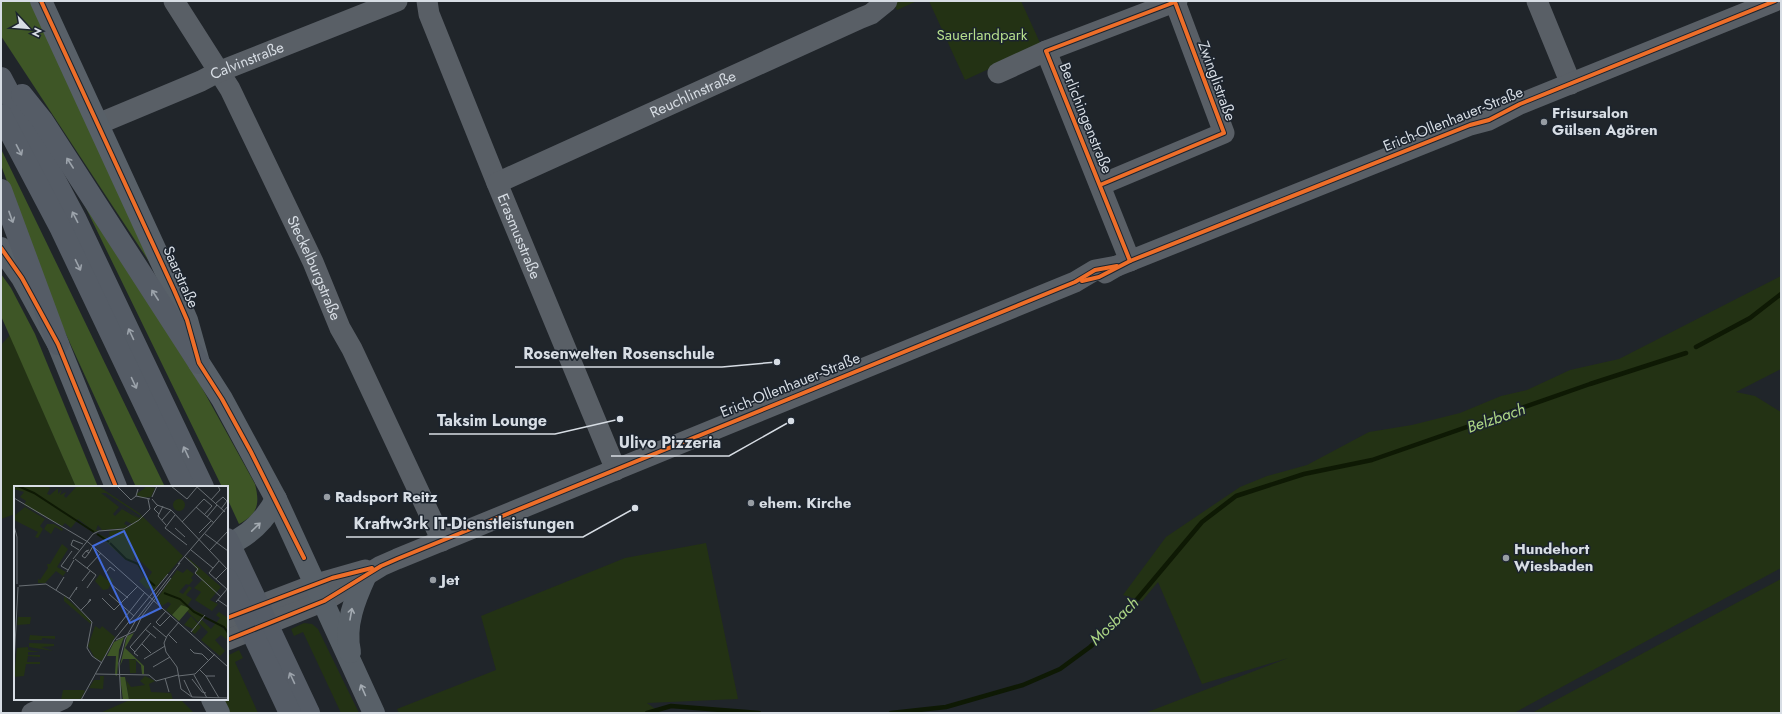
<svg xmlns="http://www.w3.org/2000/svg" width="1782" height="714" viewBox="0 0 1782 714" font-family="Jost,sans-serif">
	<style>
		.green { fill: #233214 }
		.forest { fill: #3e5626 }
		.lines { fill: none; stroke-linecap: round; stroke-linejoin: round }
		.stream { stroke: #0e1904; stroke-width: 4.5 }
		.minor { stroke: #595f66; stroke-width: 21 }
		.major { stroke: #586068; stroke-width: 22 }
		.highway { stroke: #555c66; stroke-width: 22 }
		.highway-bridge { stroke: #555c66; stroke-width: 22 }
		.cycleway-casing { stroke: #1c242e; stroke-width: 6 }
		.cycleway { stroke: #ee6e29; stroke-width: 4 }
		.oneway { stroke: #9ca3ab }
		.oneway2 { stroke: #a4abb2 }
		.poi-dot { fill: #979da3; stroke: #1c242e; stroke-width: 1.5 }
		.labels { text-anchor: middle; dominant-baseline: central; stroke-width: 3; stroke-linejoin: round; paint-order: stroke }
		.park-label { font-size: 15px; fill: #b6df8b; stroke: #1c242e }
		.street-label { font-size: 15px; fill: #d7dde4; stroke: #1c242e }
		.poi-label { font-size: 15px; font-weight: bold; fill: #d7dde4; stroke: #1c242e; text-anchor: start }
		.water-label { font-size: 16px; font-style: italic; fill: #aed784; stroke: #1c242e }
		.inset-river { fill: none; stroke: #0e1904; stroke-width: 2 }
		.inset-road { fill: none; stroke: #696f74; stroke-width: 1 }
		.view { fill: #426bda; fill-opacity: 0.15; stroke: #426bda; stroke-width: 2 }
		.inset-edge { fill: none; stroke: #d7dde4; stroke-width: 2 }
		.leader { fill: none; stroke: #d7dde4; stroke-width: 1.5 }
		.callout-dot { fill: #d7dde4; stroke: #1c242e; stroke-width: 1.5 }
		.callout-label { font-size: 16px; text-anchor: middle; font-weight: bold; fill: #d7dde4; stroke: #1c242e; stroke-width: 3; stroke-linejoin: round; paint-order: stroke }
	</style>
	<rect width="100%" height="100%" fill="#20252a"/>
	<g class="green">
		<polygon points="892,1 917,1 897,10"/>
		<polygon points="929,1 1021,1 1041,45 965,80"/>
		<polygon points="1781,276 1781,369 1736,392 1755,396 1781,412 1781,568 1514,713 1145,713 1288,658 1202,684 1158,582 1142,601 1123,595 1166,537 1240,487 1267,476 1307,465 1369,432 1412,425 1460,413 1501,396 1527,390 1570,370 1619,359"/>
		<polygon points="10,335 76,487 15,487 15,514 1,519 1,345"/>
		<polygon points="706,543 738,699 647,703 661,713 399,713 397,709 496,670 481,616 625,558"/>
		<polygon points="1781,579 1781,713 1532,713"/>
		<polygon points="304,623 312,624 318,629 359,713 341,713 303,632 294,636 291,629"/>
		<polygon points="239,650 243,658 235,662 258,713 227,713 220,699 227,699 227,656"/>
		<polygon points="132,699 180,699 194,713 100,713"/>
	</g>
	<g class="forest">
		<polygon points="1,1 30,1 154,269 1,36"/>
		<polygon points="1,149 165,487 136,487 53,306 1,165"/>
		<path d="M 84,204 L 191,368 L 255,484 C 260,504 258,514 239,524 L 227,498 L 227,487 L 222,487 Z"/>
		<polygon points="1,274 11,288 35,334 98,487 76,487 1,316"/>
	</g>
	<g class="lines">
		<g class="stream">
			<polyline points="1696,347 1750,318 1781,294"/>
			<polyline points="647,713 671,706 759,713"/>
			<polyline points="891,713 946,707 1023,685 1060,669 1090,647 1118,622 1202,522 1236,496 1304,474 1372,460 1590,384 1686,353"/>
		</g>
		<g class="minor">
			<path id="s1" d="M 174,1 L 230,89 L 313,262 L 340,328 L 352,349 L 442,541"/>
			<path id="s2" d="M 427,1 L 429,14 L 497,183 L 616,470"/>
			<polyline points="1537,1 1571,84"/>
			<polyline points="1046,51 1130,261"/>
			<polyline points="998,73 1046,51 1177,1"/>
			<path id="s3" d="M 98,124 L 201,81 L 218,72 L 397,1"/>
			<path id="s4" d="M 497,183 L 861,18 L 871,14 L 887,1"/>
			<polyline points="1100,185 1224,133 1175,2"/>
			<polyline points="1105,273 1117,266 1470,125 1489,120 1520,104 1775,1"/>
			<polyline points="227,618 316,584 365,570"/>
			<polyline points="227,640 324,601 381,566 397,559 1075,282 1095,270 1117,266"/>
			<polyline points="32,713 63,699"/>
		</g>
		<g class="major">
			<polyline points="41,1 174,290 187,320 199,363 222,399 276,499 374,713"/>
			<polyline points="1,248 22,278 58,344 116,487"/>
			<path d="M 227,545 C 249,536 265,520 276,499"/>
			<path d="M 350,652 C 344,625 355,599 366,575"/>
			<polyline points="212,699 219,713"/>
		</g>
		<g class="highway">
			<polyline points="1,78 76,220 203,487"/>
			<polyline points="22,95 42,120 199,363"/>
			<polyline points="1,115 61,229 184,487"/>
			<polyline points="1,190 58,344"/>
		</g>
		<g class="highway-bridge">
			<polyline points="227,539 309,713"/>
			<polyline points="227,579 290,713"/>
		</g>
		<defs>
			<g id="cycleway">
				<polyline points="41,1 174,290 187,320 199,363 222,399 251,452 304,558"/>
				<polyline points="1100,185 1224,133 1175,2 1046,51 1130,261"/>
				<polyline points="1,248 22,278 58,344 116,487"/>
				<polyline points="1082,281 1099,277 1130,261 1470,125 1489,120 1520,104 1775,1"/>
				<polyline points="227,618 332,578 372,568"/>
				<polyline points="227,640 324,601 381,566 397,559 1075,282 1095,270 1117,266"/>
			</g>
		</defs>
		<use href="#cycleway" class="cycleway-casing"/>
		<use href="#cycleway" class="cycleway"/>
	</g>
	<defs><path id="oneway-shaft" d="M-6 0H5M1.5-3L5.5 0L1.5 3" fill="none" stroke-width="1.6" stroke-linecap="round" stroke-linejoin="round"/></defs>
	<g class="oneway">
		<use href="#oneway-shaft" transform="translate(19 150) rotate(63)"/>
		<use href="#oneway-shaft" transform="translate(70 163) rotate(-123)"/>
		<use href="#oneway-shaft" transform="translate(11 217) rotate(70)"/>
		<use href="#oneway-shaft" transform="translate(75 217) rotate(-117)"/>
		<use href="#oneway-shaft" transform="translate(78 265) rotate(64)"/>
		<use href="#oneway-shaft" transform="translate(155 295) rotate(-123)"/>
		<use href="#oneway-shaft" transform="translate(131 334) rotate(-115)"/>
		<use href="#oneway-shaft" transform="translate(134 383) rotate(65)"/>
		<use href="#oneway-shaft" transform="translate(186 452) rotate(-115)"/>
		<use href="#oneway-shaft" transform="translate(292 678) rotate(-115)"/>
	</g>
	<g class="oneway2">
		<use href="#oneway-shaft" transform="translate(256 527) rotate(-44)"/>
		<use href="#oneway-shaft" transform="translate(351 614) rotate(-80)"/>
		<use href="#oneway-shaft" transform="translate(363 690) rotate(-114)"/>
	</g>
	<g class="poi-dot">
		<circle cx="1544" cy="122" r="4"/>
		<circle cx="327" cy="497" r="4"/>
		<circle cx="751" cy="503" r="4"/>
		<circle cx="1506" cy="558" r="4"/>
		<circle cx="433" cy="580" r="4"/>
	</g>
	<g class="labels">
		<g class="park-label">
			<text x="982" y="35">Sauerlandpark</text>
		</g>
		<g class="street-label">
			<text stroke="none"><textPath href="#s3" startOffset="162">Calvinstraße</textPath></text>
			<text transform="translate(1217 81) rotate(70)">Zwinglistraße</text>
			<text stroke="none"><textPath href="#s4" startOffset="215">Reuchlinstraße</textPath></text>
			<text transform="translate(1086 118) rotate(68)">Berlichingenstraße</text>
			<text transform="translate(1453 119) rotate(-22)">Erich-Ollenhauer-Straße</text>
			<text stroke="none"><textPath href="#s2" startOffset="253">Erasmusstraße</textPath></text>
			<text stroke="none"><textPath href="#s1" startOffset="302">Steckelburgstraße</textPath></text>
			<text transform="translate(181 277) rotate(66)">Saarstraße</text>
			<text transform="translate(790 385) rotate(-22)">Erich-Ollenhauer-Straße</text>
		</g>
		<g class="poi-label">
			<text x="1552" y="113">Frisursalon<tspan x="1552" dy="17">Gülsen Agören</tspan></text>
			<text x="335" y="497">Radsport Reitz</text>
			<text x="759" y="503">ehem. Kirche</text>
			<text x="1514" y="549">Hundehort<tspan x="1514" dy="17">Wiesbaden</tspan></text>
			<text x="441" y="580">Jet</text>
		</g>
		<g class="water-label">
			<text transform="translate(1496 418) rotate(-19)">Belzbach</text>
			<text transform="translate(1114 621) rotate(-44)">Mosbach</text>
		</g>
	</g>
	<g transform="translate(14 486)">
		<rect width="214" height="214" fill="#20252a"/>
		<path d="M 0,0 L 33,0 L 36,2 L 33,8 L 36,9 L 44,2 L 44,8 L 48,3 L 46,9 L 52,6 L 50,10 L 52,12 L 63,0 L 84,0 L 125,27 L 169,70 L 139,105 L 135,102 L 133,103 L 125,95 L 131,90 L 133,94 L 138,86 L 121,70 L 118,76 L 111,73 L 82,47 L 96,53 L 95,46 L 110,43 L 118,38 L 112,35 L 110,38 L 114,40 L 111,42 L 88,44 L 84,39 L 82,44 L 85,44 L 81,46 L 64,33 L 57,42 L 51,37 L 48,40 L 10,19 L 12,15 L 6,11 L 10,6 L 0,3 ZM 87,7 L 92,7 L 127,30 L 125,32 L 110,21 L 125,33 L 108,23 L 101,30 L 99,28 L 105,21 ZM 130,0 L 141,2 L 137,11 L 127,12 L 122,8 L 131,2 ZM159 19a6 6 0 1 1 12 0a6 6 0 1 1-12 0ZM 11,21 L 31,33 L 26,40 L 29,43 L 24,52 L 21,51 L 24,46 L 0,34 L 0,30 ZM 33,38 L 40,38 L 49,43 L 48,45 L 41,41 L 37,48 L 30,43 ZM 48,58 L 54,63 L 43,81 L 52,86 L 49,90 L 42,85 L 31,97 L 24,97 L 24,93 L 26,94 L 34,82 L 33,78 L 36,78 ZM 172,70 L 207,101 L 196,114 L 204,118 L 198,125 L 181,114 L 187,106 L 180,102 L 188,94 L 181,87 L 183,84 ZM 173,83 L 180,88 L 177,92 L 179,94 L 175,99 L 172,98 L 165,106 L 169,108 L 175,100 L 178,102 L 172,109 L 178,113 L 173,120 L 170,122 L 167,119 L 158,129 L 152,124 L 157,118 L 154,116 L 148,120 L 143,113 L 163,84 L 169,87 ZM 86,88 L 93,94 L 96,91 L 99,94 L 94,103 L 89,104 L 81,95 ZM 50,110 L 76,134 L 78,139 L 50,115 ZM 176,122 L 190,129 L 184,136 L 173,125 ZM 205,126 L 214,132 L 214,144 L 212,142 L 205,139 L 212,145 L 214,151 L 212,153 L 207,149 L 201,154 L 211,165 L 206,170 L 187,154 L 194,146 L 185,137 L 187,133 L 197,143 L 206,132 L 202,129 ZM 177,130 L 187,141 L 181,148 L 178,146 L 179,143 L 170,139 ZM 4,131 L 17,131 L 16,138 L 3,139 ZM 81,140 L 86,143 L 88,140 L 101,151 L 88,175 L 81,172 L 74,160 ZM 16,149 L 28,150 L 41,150 L 41,153 L 28,152 L 28,154 L 15,154 ZM 15,157 L 40,158 L 40,160 L 27,161 L 39,165 L 15,161 ZM 14,161 L 14,164 L 26,166 L 14,166 L 14,169 L 26,169 L 26,171 L 14,170 L 13,176 L 26,176 L 26,178 L 12,178 L 10,190 L 0,191 L 3,162 ZM 115,173 L 122,174 L 122,187 L 116,187 ZM 86,190 L 90,190 L 89,203 L 75,202 L 80,194 L 86,194 ZM 131,190 L 141,195 L 135,198 L 137,206 L 157,207 L 159,214 L 115,214 L 112,194 L 117,201 L 131,199 L 126,195 ZM 49,204 L 69,204 L 71,205 L 66,214 L 47,214 Z" fill="#233214" fill-rule="evenodd"/>
		<path d="M 167,119 L 176,122 L 165,135 L 158,129 ZM 120,147 L 111,162 L 130,180 L 130,188 L 128,188 L 127,179 L 121,173 L 109,173 L 106,180 L 113,150 ZM 110,151 L 105,164 L 103,190 L 101,189 L 102,170 L 93,170 L 100,156 ZM 106,191 L 111,191 L 115,214 L 109,214 Z" fill="#3e5626"/>
		<path class="inset-river" d="M 4,0 L 20,7 L 80,46M 83,48 L 95,56M 96,57 L 112,73 L 124,78 L 133,93 L 141,100M 150,107 L 166,113 L 180,126 L 210,141 L 214,147"/>
		<path class="inset-road" d="M 103,0 L 117,14 L 122,10M 157,0 L 173,13 L 184,0M 182,0 L 211,26M 124,3 L 122,10 L 136,13M 138,11 L 143,0M 0,12 L 74,56 L 214,181M 138,13 L 143,19 L 157,24 L 214,84M 197,14 L 206,4 L 204,0M 201,18 L 209,11 L 213,15 L 207,23M 144,19 L 140,23 L 145,28M 149,20 L 144,30 L 152,39M 182,21 L 200,37M 161,29 L 151,42 L 173,59M 193,31 L 203,19M 148,34 L 157,24M 168,36 L 190,13 L 198,20 L 190,29M 0,40 L 3,51 L 3,98M 161,42 L 171,51M 185,47 L 197,35M 191,48 L 214,65M 65,64 L 57,59 L 59,54 L 69,58M 75,64 L 72,65 L 75,67 L 79,60M 177,64 L 199,82M 72,65 L 68,70 L 71,72 L 75,67M 195,65 L 214,45M 171,71 L 184,83 L 181,87 L 207,111M 59,73 L 79,48 L 85,45 L 110,43 L 125,34 L 136,23 L 134,13M 61,73 L 82,89 L 73,102M 205,75 L 195,87 L 214,104M 164,78 L 214,20M 73,82 L 87,67M 54,84 L 47,80 L 58,65M 53,86 L 60,74M 92,86 L 96,81 L 101,85M 202,93 L 214,81M 68,95 L 76,85M 97,98 L 114,112M 5,100 L 32,98 L 56,113 L 78,136 L 73,162 L 78,170 L 88,177M 42,104 L 50,91M 95,108 L 120,130M 88,112 L 100,124 L 124,100M 55,113 L 63,101 L 62,104M 204,114 L 214,121M 202,116 L 214,102M 67,124 L 77,114 L 76,113 L 74,117M 152,125 L 142,136 L 146,140 L 157,129M 165,136 L 153,150 L 150,157 L 152,166 L 163,181 L 167,203 L 178,211 L 214,212M 139,140 L 152,151M 131,143 L 142,152M 101,144 L 131,106M 177,146 L 191,129M 154,148 L 163,157M 102,154 L 121,145 L 128,130 L 157,92M 128,158 L 137,167M 176,163 L 180,167 L 188,168 L 194,174M 121,166 L 116,161 L 137,137M 124,170 L 120,167 L 136,148M 130,173 L 151,160M 0,178 L 4,101M 139,181 L 156,171M 186,184 L 192,190 L 201,190M 82,188 L 135,189 L 142,195 L 164,189M 180,189 L 193,212M 164,190 L 181,188 L 201,168M 192,190 L 205,212M 151,192 L 155,206M 178,193 L 188,206 L 192,207M 170,194 L 178,211M 67,214 L 100,154 L 154,88M 107,214 L 105,177 L 111,153 L 122,134 L 166,77"/>
		<path class="view" d="M 110,45 L 147,122 L 116,137 L 79,60 Z"/>
		<rect width="214" height="214" class="inset-edge"/>
	</g>
	<path class="leader" d="M777 362L722 367H515M620 419L555 434H429M791 421L729 456H611M635 508L583 537H346"/>
	<g class="callout-dot">
		<circle cx="777" cy="362" r="4"/>
		<circle cx="620" cy="419" r="4"/>
		<circle cx="791" cy="421" r="4"/>
		<circle cx="635" cy="508" r="4"/>
	</g>
	<g class="callout-label">
		<text x="619" y="359">Rosenwelten Rosenschule</text>
		<text x="492" y="426">Taksim Lounge</text>
		<text x="670" y="448">Ulivo Pizzeria</text>
		<text x="464" y="529">Kraftw3rk IT-Dienstleistungen</text>
	</g>
	<rect width="1782" height="714" fill="none" stroke="#d7dde4" stroke-width="4"/>
	<g transform="translate(28 28) rotate(116)" stroke="#1c242e" stroke-width="3" paint-order="stroke">
	<path d="M0-3L7 15L0 10L-7 15Z" fill="#d7dde4"/>
	<text y="-6" font-size="11" font-weight="bold" text-anchor="middle" fill="#d7dde4">N</text>
	</g>
</svg>
